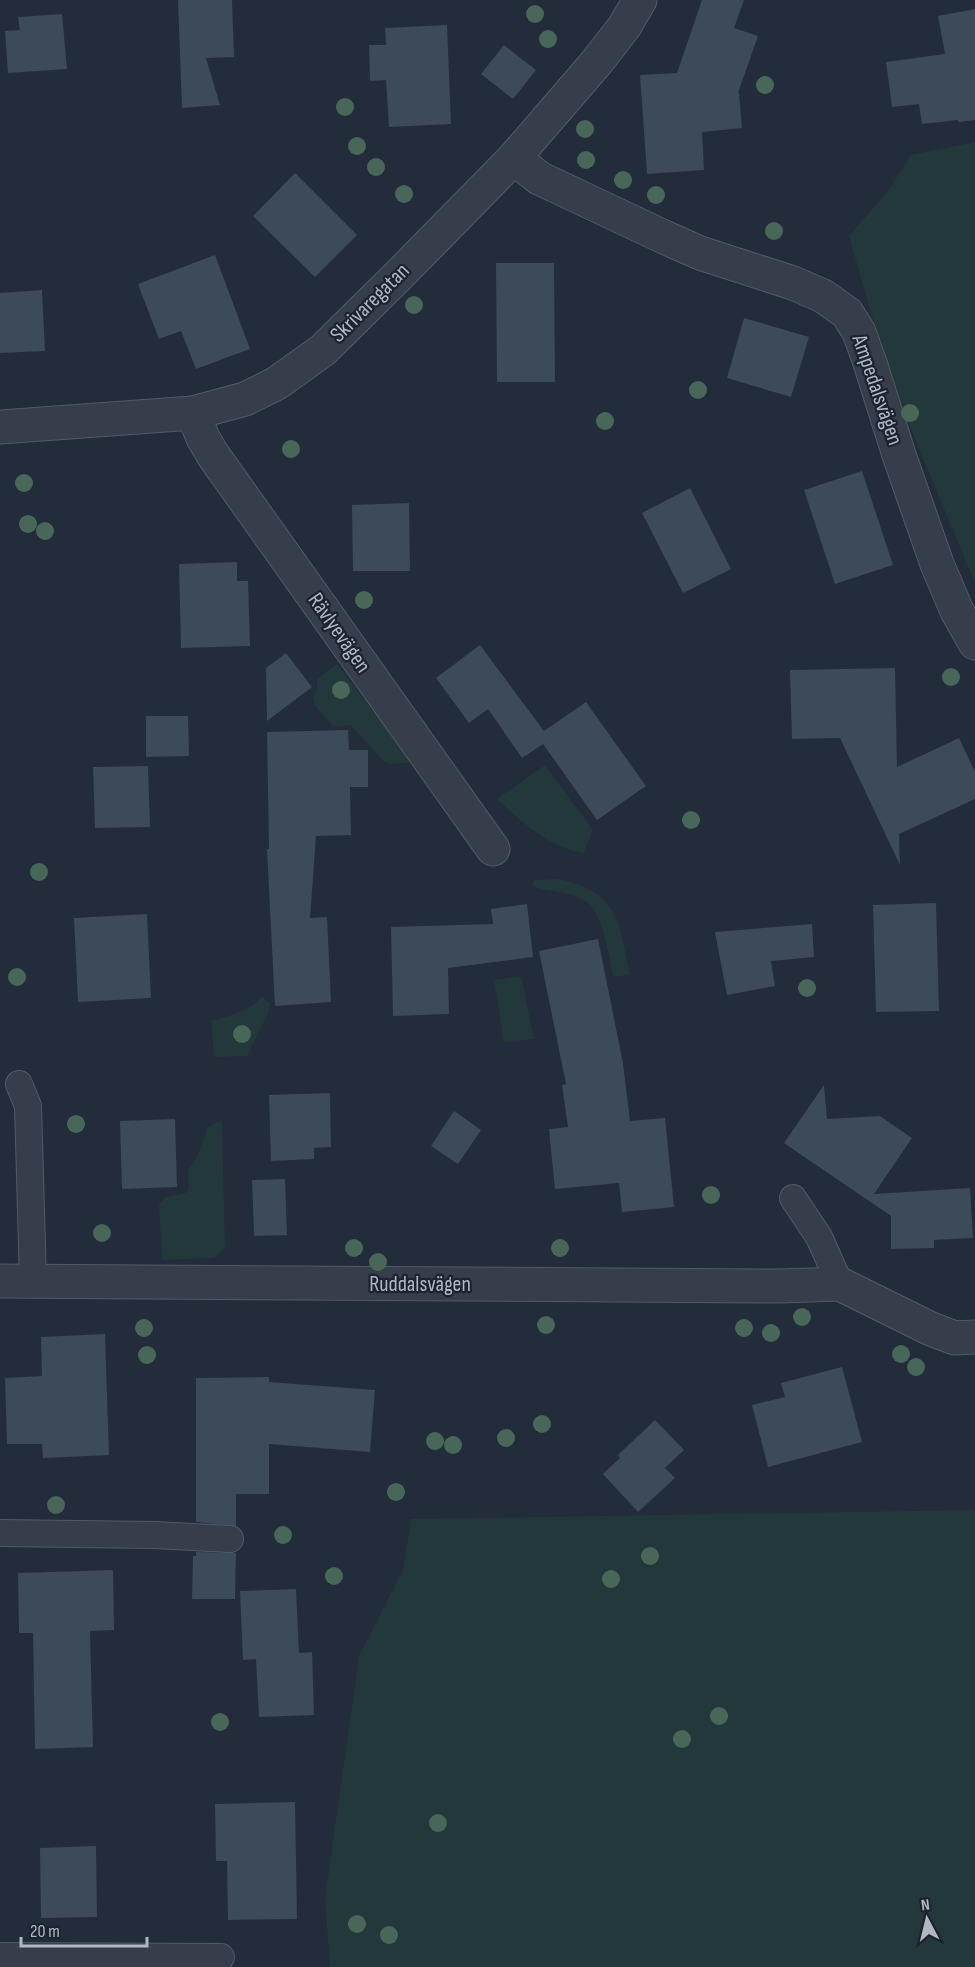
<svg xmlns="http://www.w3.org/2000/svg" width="975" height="1967" viewBox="0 0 975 1967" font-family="'Sofia Sans Condensed',sans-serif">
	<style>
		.green { fill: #23383b }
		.building { fill: #3d4a59 }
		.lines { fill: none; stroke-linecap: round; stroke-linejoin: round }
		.service-casing { stroke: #535b68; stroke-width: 28 }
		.minor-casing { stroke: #535b68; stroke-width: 35 }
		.service { stroke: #353e4a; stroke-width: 26 }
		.minor { stroke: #353e4a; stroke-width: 33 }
		.tree { fill: #486759 }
		.labels { text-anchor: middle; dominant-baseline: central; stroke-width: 4.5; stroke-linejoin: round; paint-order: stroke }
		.street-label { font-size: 22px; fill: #b0b8c6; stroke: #1b232f }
	</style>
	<rect width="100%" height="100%" fill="#222c3a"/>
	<g class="green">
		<polygon points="975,142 975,583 890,379 849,236 888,191 911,155"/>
		<polygon points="337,664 410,759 407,763 389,764 384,762 351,725 333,727 315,705 313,696 317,690 317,679"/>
		<path d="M 545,765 L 593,830 L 584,853 C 548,847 523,823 497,799 Z"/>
		<path d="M 557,879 C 618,890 619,922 630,974 L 615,977 L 613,975 C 608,954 603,911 584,900 C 571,892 552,892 537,888 L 533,885 L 534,880 Z"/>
		<polygon points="519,976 522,980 534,1039 504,1042 494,980"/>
		<path d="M 263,997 L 270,1004 L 269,1011 L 247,1056 L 214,1057 L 211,1021 C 225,1018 239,1012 252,1006 C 257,1003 258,999 263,997 Z"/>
		<polygon points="222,1120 225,1248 214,1258 162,1260 159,1205 166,1197 186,1193 189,1187 188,1170 197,1157 208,1127"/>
		<polygon points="975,1510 975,1967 330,1967 325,1899 359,1656 403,1570 411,1519"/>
	</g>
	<g class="building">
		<polygon points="178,0 232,0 234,57 206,58 220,105 182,108"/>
		<polygon points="702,0 744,0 734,28 758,36 738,93 739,93 742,128 702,132 704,170 647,174 640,75 677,73"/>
		<polygon points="975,9 975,120 958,122 958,120 922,124 919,104 892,107 886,62 945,54 938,16"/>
		<polygon points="62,14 67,69 8,73 5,31 20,30 18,17"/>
		<polygon points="447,25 451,124 389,127 386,80 370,81 369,45 386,45 385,28"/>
		<polygon points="504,45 536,70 513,99 481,74"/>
		<polygon points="295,173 357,235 315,277 253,216"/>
		<polygon points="215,255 250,349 196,369 181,331 159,339 138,284"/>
		<polygon points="496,263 554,263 555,382 497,382"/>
		<polygon points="42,290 45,351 0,353 0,293"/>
		<polygon points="744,318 809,337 791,397 727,378"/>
		<polygon points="862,471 893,565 835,584 804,490"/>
		<polygon points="690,488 731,569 683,593 642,513"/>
		<polygon points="409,503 410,571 353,571 352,505"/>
		<polygon points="237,562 237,581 248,581 250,646 181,648 179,564"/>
		<polygon points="480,645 544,731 586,702 646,786 597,820 543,744 522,758 488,709 469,723 436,678"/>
		<polygon points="286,653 312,687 267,721 266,668"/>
		<polygon points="895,668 897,767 959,738 975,772 975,799 899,834 900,865 840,738 792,739 790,670"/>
		<polygon points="146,716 188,716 189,756 146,757"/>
		<polygon points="348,730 349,750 368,750 368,787 350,787 351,835 316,836 310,918 327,917 331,1002 275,1006 267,849 269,849 267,732"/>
		<polygon points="148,766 150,827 95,828 93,767"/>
		<polygon points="936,903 939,1011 876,1012 873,905"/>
		<polygon points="527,904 533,957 448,968 449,1014 393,1016 391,927 493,924 491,909"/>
		<polygon points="147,914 151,998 78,1002 74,918"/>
		<polygon points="812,924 814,957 771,961 775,986 727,995 715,932"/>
		<polygon points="598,939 623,1063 630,1121 665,1118 674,1207 622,1212 619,1183 555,1189 549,1129 568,1127 562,1085 566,1084 539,951"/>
		<polygon points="824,1085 827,1119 880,1116 912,1138 874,1194 970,1188 973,1238 934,1240 934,1248 891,1249 891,1216 784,1143"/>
		<polygon points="330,1093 331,1147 314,1148 314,1159 271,1161 269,1095"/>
		<polygon points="454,1111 481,1130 458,1164 431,1146"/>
		<polygon points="175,1119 177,1187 122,1189 120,1121"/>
		<polygon points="285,1179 287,1235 254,1236 252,1180"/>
		<polygon points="105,1334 109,1455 43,1458 42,1444 7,1444 5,1378 42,1376 41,1337"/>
		<polygon points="842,1367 862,1442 768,1467 752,1405 785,1397 781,1383"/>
		<polygon points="269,1377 269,1382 375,1390 370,1452 269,1444 269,1494 236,1494 236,1526 196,1522 196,1378"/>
		<polygon points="655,1420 684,1450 665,1468 675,1478 638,1512 603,1474 620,1458 618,1455"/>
		<polygon points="196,1552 236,1553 235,1599 192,1599 193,1556 196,1556"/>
		<polygon points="113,1570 114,1630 90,1631 93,1747 35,1749 33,1633 19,1633 18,1573"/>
		<polygon points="296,1589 299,1653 312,1652 314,1715 259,1717 256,1659 243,1660 240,1591"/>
		<polygon points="295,1802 297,1919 228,1920 227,1861 216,1861 215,1804"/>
		<polygon points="96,1846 97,1917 41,1918 40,1848"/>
	</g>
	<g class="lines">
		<defs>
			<g id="service">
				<polyline points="19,1084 28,1106 33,1281"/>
				<polyline points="793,1198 819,1237 840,1284"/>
				<polyline points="0,1533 155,1535 230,1539"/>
				<polyline points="0,1956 221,1957"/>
			</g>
			<g id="minor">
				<polyline points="514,158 539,178 664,237 700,253 793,283 823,296 847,313 859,332 871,366 899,455 937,564 957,611 975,643"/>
				<polyline points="193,413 203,438 213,455 493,849"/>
				<polyline points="0,427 193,413 245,399 277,383 323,350 399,275 514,158 596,63 624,27 640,0"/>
				<polyline points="0,1281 779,1286 840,1284 931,1329 955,1338 975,1337"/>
			</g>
		</defs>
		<use href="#service" class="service-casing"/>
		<use href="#minor" class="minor-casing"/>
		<use href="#service" class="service"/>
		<use href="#minor" class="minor"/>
	</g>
	<g class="tree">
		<circle cx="535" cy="14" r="9"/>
		<circle cx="548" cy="39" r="9"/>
		<circle cx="765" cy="85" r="9"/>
		<circle cx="345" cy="107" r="9"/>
		<circle cx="585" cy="129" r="9"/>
		<circle cx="357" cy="146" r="9"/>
		<circle cx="586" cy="160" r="9"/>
		<circle cx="376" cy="167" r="9"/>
		<circle cx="623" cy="180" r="9"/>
		<circle cx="404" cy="194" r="9"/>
		<circle cx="656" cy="195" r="9"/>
		<circle cx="774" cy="231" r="9"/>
		<circle cx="414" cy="305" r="9"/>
		<circle cx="698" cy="390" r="9"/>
		<circle cx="910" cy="413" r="9"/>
		<circle cx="605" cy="421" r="9"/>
		<circle cx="291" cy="449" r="9"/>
		<circle cx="24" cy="483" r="9"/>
		<circle cx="28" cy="524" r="9"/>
		<circle cx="45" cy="531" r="9"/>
		<circle cx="364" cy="600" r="9"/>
		<circle cx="951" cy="677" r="9"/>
		<circle cx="341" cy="690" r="9"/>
		<circle cx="691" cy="820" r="9"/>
		<circle cx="39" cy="872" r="9"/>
		<circle cx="17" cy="977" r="9"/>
		<circle cx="807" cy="988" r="9"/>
		<circle cx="242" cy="1034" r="9"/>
		<circle cx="76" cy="1124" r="9"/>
		<circle cx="711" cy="1195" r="9"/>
		<circle cx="102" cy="1233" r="9"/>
		<circle cx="354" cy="1248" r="9"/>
		<circle cx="560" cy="1248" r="9"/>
		<circle cx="378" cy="1262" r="9"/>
		<circle cx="802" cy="1317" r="9"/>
		<circle cx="546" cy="1325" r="9"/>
		<circle cx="144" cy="1328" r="9"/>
		<circle cx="744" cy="1328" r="9"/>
		<circle cx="771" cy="1333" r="9"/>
		<circle cx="901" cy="1354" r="9"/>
		<circle cx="147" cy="1355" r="9"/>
		<circle cx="916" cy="1367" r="9"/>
		<circle cx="542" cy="1424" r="9"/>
		<circle cx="506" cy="1438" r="9"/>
		<circle cx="435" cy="1441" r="9"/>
		<circle cx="453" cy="1445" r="9"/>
		<circle cx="396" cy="1492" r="9"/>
		<circle cx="56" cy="1505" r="9"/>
		<circle cx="283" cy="1535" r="9"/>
		<circle cx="650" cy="1556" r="9"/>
		<circle cx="334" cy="1576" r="9"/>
		<circle cx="611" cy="1579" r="9"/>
		<circle cx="719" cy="1716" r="9"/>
		<circle cx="220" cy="1722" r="9"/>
		<circle cx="682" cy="1739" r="9"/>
		<circle cx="438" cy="1823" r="9"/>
		<circle cx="357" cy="1924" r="9"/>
		<circle cx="389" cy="1935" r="9"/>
	</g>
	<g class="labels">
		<g class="street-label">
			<text transform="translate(370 303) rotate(-45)">Skrivaregatan</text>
			<text transform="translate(877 390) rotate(71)">Ampedalsvägen</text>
			<text transform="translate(339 633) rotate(55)">Rävlyevägen</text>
			<text x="420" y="1284">Ruddalsvägen</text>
		</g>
	</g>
	<g transform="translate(927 1919) rotate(353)" stroke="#1b232f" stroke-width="4.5" paint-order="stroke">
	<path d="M0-4.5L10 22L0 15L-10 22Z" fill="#b0b8c6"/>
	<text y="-9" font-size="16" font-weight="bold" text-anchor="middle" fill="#b0b8c6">N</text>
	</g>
	<path d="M21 1937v9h126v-9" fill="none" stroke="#b0b8c6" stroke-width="3"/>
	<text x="30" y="1937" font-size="18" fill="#b0b8c6" stroke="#1b232f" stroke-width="4.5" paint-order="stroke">20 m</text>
</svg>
